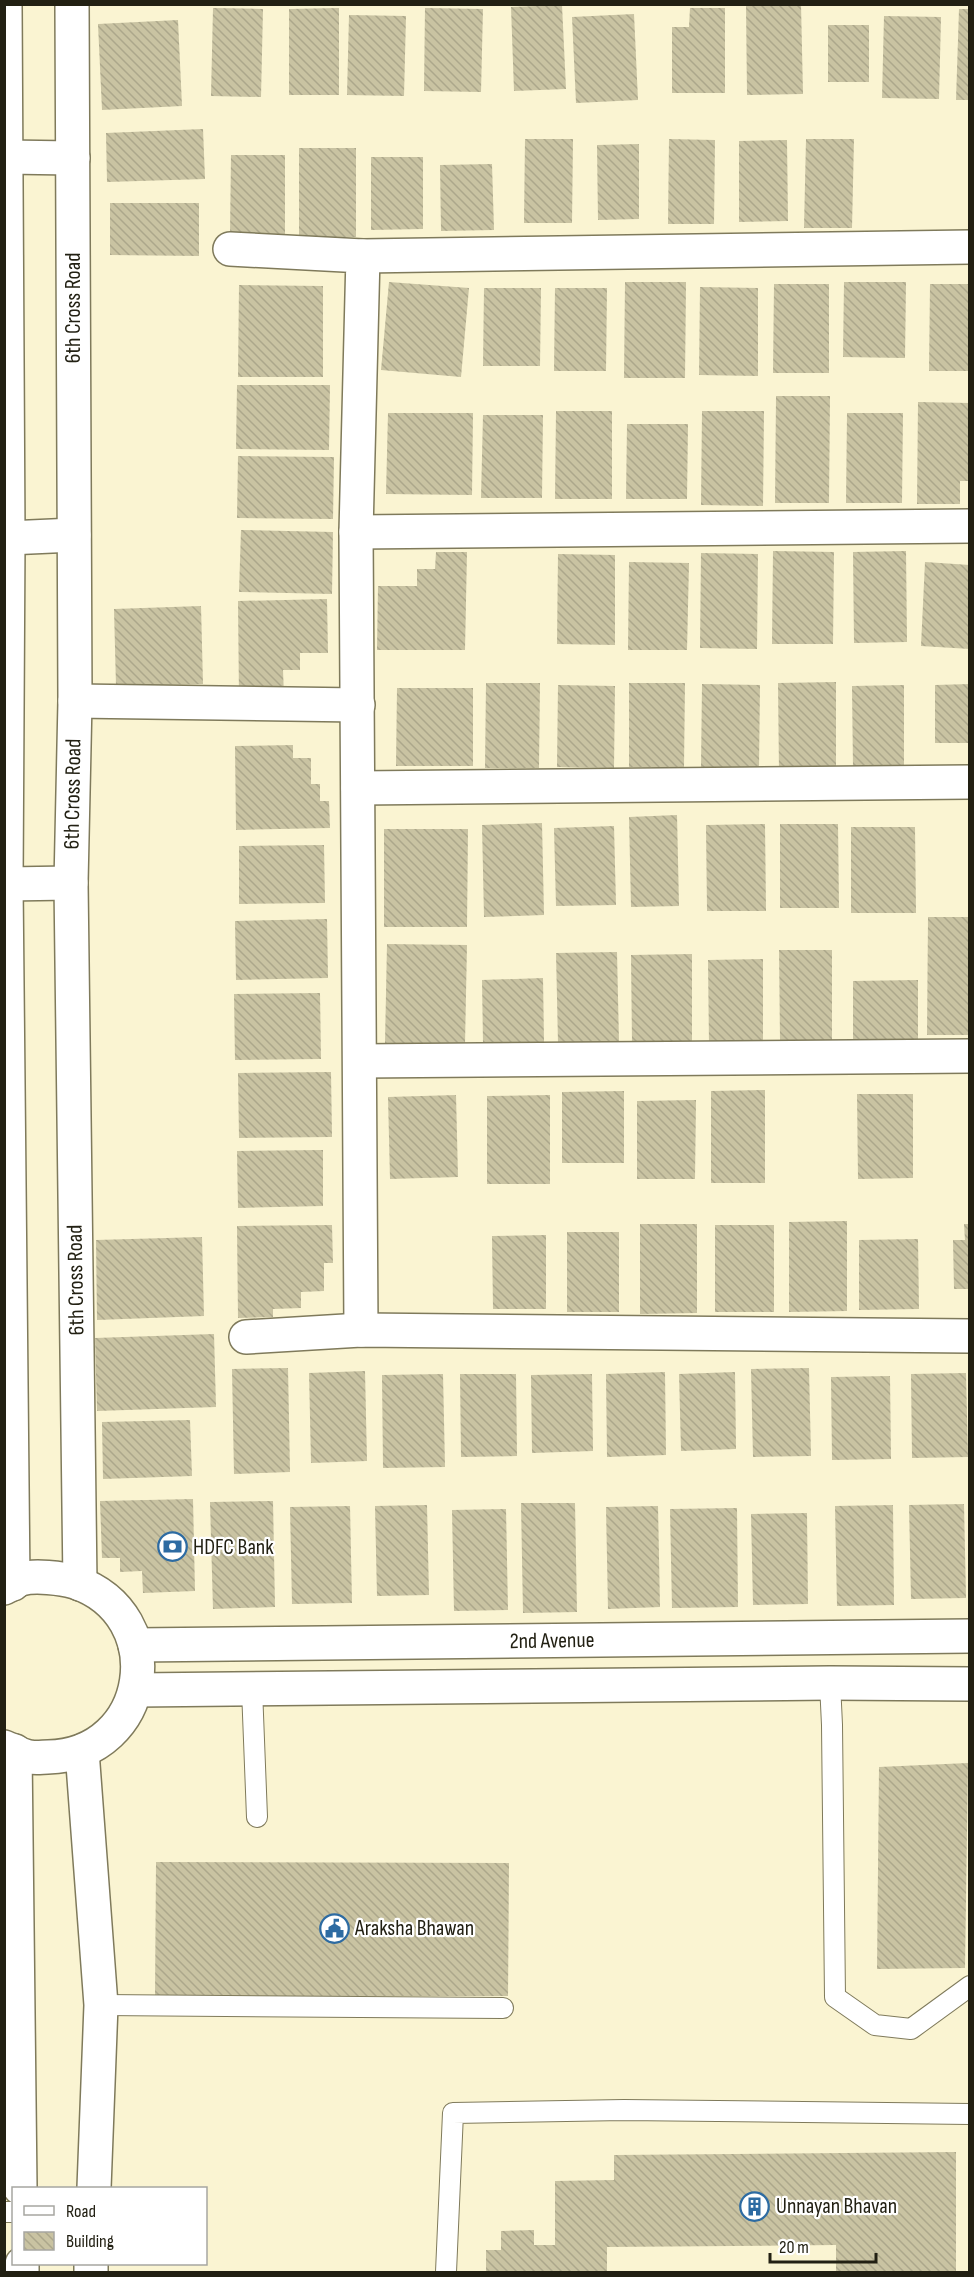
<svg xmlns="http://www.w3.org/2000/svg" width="974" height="2277" viewBox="0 0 974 2277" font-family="'Sofia Sans Condensed',sans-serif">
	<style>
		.building { fill: url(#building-back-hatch) }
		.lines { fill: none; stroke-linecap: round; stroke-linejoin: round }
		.lane-casing { stroke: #7f7a5b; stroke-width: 22 }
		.street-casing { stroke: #7f7a5b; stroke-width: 36 }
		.secondary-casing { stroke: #7f7a5b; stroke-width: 36 }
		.lane { stroke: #fff; stroke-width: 20 }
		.street { stroke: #fff; stroke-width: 33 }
		.secondary { stroke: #fff; stroke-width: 33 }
		.labels { text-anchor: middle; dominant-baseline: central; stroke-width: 4.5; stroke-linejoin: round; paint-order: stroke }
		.street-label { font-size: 22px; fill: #222013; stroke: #fff }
		.poi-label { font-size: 22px; fill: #222013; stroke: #fff; text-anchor: start }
	</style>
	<defs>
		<pattern id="building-back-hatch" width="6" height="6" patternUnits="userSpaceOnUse" patternTransform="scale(1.5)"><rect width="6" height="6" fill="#c9c3a2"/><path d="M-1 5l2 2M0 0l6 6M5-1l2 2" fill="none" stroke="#aca78b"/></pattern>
	</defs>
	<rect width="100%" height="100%" fill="#faf4d2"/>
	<g class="building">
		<polygon points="746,4 801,4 803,94 747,95"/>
		<polygon points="562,5 566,89 514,91 511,7"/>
		<polygon points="213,8 263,9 261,97 211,96"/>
		<polygon points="339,8 339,95 289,95 289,9"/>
		<polygon points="425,8 483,9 481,92 424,91"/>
		<polygon points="690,8 725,8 725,93 672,93 672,27 689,27"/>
		<polygon points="959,9 970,9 970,100 956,100"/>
		<polygon points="634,14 638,100 576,103 572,17"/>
		<polygon points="349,15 406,16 404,96 347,95"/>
		<polygon points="884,16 941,17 939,99 882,98"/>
		<polygon points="178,20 182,106 102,110 98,24"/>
		<rect x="828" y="25" width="41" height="57"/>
		<polygon points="203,129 205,179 107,182 106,133"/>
		<polygon points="525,139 573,139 572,223 524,223"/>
		<polygon points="669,139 715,140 714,224 668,224"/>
		<polygon points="806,139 854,139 852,228 804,228"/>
		<polygon points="787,140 788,221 739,222 739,141"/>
		<polygon points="639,144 639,219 598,220 597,145"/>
		<rect x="299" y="148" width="57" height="89"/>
		<polygon points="231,155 285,155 285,234 230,234"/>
		<polygon points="371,157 423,157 423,229 371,230"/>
		<polygon points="492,164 494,230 441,231 440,165"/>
		<polygon points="110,203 199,203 199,256 110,255"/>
		<polygon points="389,282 469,288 461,377 381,370"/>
		<polygon points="625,282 686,282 685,378 624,378"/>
		<polygon points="844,282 906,282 905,358 843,357"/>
		<polygon points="774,284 829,284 829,373 773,373"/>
		<polygon points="930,284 970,284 970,371 929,371"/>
		<polygon points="239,285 323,286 323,377 238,377"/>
		<polygon points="700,287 758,288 758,376 699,375"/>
		<polygon points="484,288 541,288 540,366 483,366"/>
		<polygon points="555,288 607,288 606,371 554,371"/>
		<polygon points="237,385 330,385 329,450 236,449"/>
		<polygon points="776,396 830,396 829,503 775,503"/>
		<polygon points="918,402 970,403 970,481 960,481 960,504 917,504"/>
		<polygon points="556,411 612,411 612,499 555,499"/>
		<polygon points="702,411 764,411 763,506 701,505"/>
		<polygon points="388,413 473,413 472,495 386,494"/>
		<polygon points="847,413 903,413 902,503 846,503"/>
		<polygon points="483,415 543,415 542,498 481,498"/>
		<polygon points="627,424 688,424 687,499 626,499"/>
		<polygon points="238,456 334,457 333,519 237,518"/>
		<polygon points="241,530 333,532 332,594 239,592"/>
		<polygon points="773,551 834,552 833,644 772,644"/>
		<polygon points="906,551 907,642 854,643 853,552"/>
		<polygon points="436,552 467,552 465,650 377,650 378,586 417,586 417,569 435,569"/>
		<polygon points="701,553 758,554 757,649 700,648"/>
		<polygon points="558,554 615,555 615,645 557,644"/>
		<polygon points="629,562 689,563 687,650 628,650"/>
		<polygon points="925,562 970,565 970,649 921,646"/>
		<polygon points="327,599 328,653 300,653 300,670 283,670 284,696 239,698 238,601"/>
		<polygon points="201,606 203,684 116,686 114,609"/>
		<polygon points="836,682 836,770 779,771 778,683"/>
		<polygon points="486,683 540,683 539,768 485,768"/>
		<polygon points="629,683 685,683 684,767 629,767"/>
		<polygon points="702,684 760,685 759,768 701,768"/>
		<polygon points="970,684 970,743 935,743 935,685"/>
		<polygon points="558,685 615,686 614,768 557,767"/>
		<polygon points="904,685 904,768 853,769 852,686"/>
		<polygon points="397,688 473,688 473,766 396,766"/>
		<polygon points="293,745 293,758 311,758 311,784 320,784 320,801 329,801 330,828 236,830 235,746"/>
		<polygon points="677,815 679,906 631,907 629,817"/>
		<polygon points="542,823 544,915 484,917 482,825"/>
		<polygon points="765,824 766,911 707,911 706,825"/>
		<polygon points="780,824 838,824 839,908 780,908"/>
		<polygon points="614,826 616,905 556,906 554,828"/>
		<polygon points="851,827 915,827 916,913 851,913"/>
		<polygon points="384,829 468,829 467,927 384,927"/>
		<polygon points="324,845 325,903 239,904 239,846"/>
		<polygon points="928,917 970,917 970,1035 927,1035"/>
		<polygon points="327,919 328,978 236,980 235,921"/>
		<polygon points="387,944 467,945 465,1044 385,1043"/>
		<polygon points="779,950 832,950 832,1040 780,1040"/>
		<polygon points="617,952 619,1042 558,1043 556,953"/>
		<polygon points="692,954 692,1044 632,1044 631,955"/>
		<polygon points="763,959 763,1044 709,1045 708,960"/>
		<polygon points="543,978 544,1042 483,1044 482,980"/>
		<polygon points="918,980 918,1039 853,1040 853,981"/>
		<polygon points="320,993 321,1059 235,1060 234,994"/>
		<polygon points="331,1072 332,1137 239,1138 238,1073"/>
		<polygon points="765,1090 765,1183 711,1183 711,1091"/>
		<polygon points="624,1091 624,1163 562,1163 562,1092"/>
		<polygon points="857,1094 913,1094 913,1178 858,1179"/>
		<polygon points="456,1095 458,1177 390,1179 388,1097"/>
		<polygon points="550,1095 550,1184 487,1184 487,1096"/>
		<polygon points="696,1100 695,1179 637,1179 637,1101"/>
		<polygon points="323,1150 323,1206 238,1208 237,1151"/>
		<polygon points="847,1221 847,1311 789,1312 789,1222"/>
		<polygon points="640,1224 697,1224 697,1313 640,1314"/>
		<polygon points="964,1224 970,1224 970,1289 954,1289 953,1240 965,1240"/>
		<polygon points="332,1225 333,1263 324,1263 324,1291 301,1292 301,1308 273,1309 273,1317 238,1318 237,1226"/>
		<rect x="715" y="1225" width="59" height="87"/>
		<rect x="567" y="1232" width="52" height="80"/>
		<polygon points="546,1235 546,1309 493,1309 492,1236"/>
		<polygon points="202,1237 204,1316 97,1320 96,1240"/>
		<polygon points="918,1239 919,1309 859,1310 859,1240"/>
		<polygon points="214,1334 216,1407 97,1411 95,1338"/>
		<polygon points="288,1368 290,1472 234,1474 232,1369"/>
		<polygon points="809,1368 811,1456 753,1457 751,1369"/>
		<polygon points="365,1371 367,1461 311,1463 309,1373"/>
		<polygon points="665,1372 666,1455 607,1457 606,1374"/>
		<polygon points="735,1372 736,1449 681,1451 679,1374"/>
		<polygon points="966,1373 968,1457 912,1458 911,1374"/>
		<polygon points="443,1374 445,1467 383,1468 382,1375"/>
		<polygon points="460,1374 516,1374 517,1456 461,1457"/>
		<polygon points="592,1374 593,1451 532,1453 531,1375"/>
		<polygon points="890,1376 891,1459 832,1460 831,1377"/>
		<polygon points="190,1420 192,1476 103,1479 102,1422"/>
		<polygon points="193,1499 195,1591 143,1593 142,1571 120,1572 120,1558 102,1558 100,1501"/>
		<polygon points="273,1501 275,1607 213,1609 210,1502"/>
		<polygon points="521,1503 575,1503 577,1612 523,1613"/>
		<polygon points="964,1504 966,1598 911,1599 909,1505"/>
		<polygon points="427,1505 429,1595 377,1596 375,1506"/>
		<polygon points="893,1505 894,1605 837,1606 835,1506"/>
		<polygon points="350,1506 352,1603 292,1604 290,1507"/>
		<polygon points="658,1506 660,1607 608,1609 606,1507"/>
		<polygon points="737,1508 738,1607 672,1608 670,1509"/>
		<polygon points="506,1509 508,1610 454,1611 452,1510"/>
		<polygon points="807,1513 808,1604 753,1605 751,1514"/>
		<polygon points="968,1763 965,1968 877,1969 879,1767"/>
		<polygon points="156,1862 509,1863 508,1996 155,1996"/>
		<polygon points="956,2152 956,2272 836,2272 836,2245 607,2247 607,2272 486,2272 486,2250 501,2250 501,2231 534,2230 534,2245 555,2245 555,2181 614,2180 614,2155"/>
	</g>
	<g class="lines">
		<defs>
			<g id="lane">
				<polyline points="830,1683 832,1725 835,1997 875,2025 911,2029 970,1986"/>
				<polyline points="252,1689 257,1817"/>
				<polyline points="101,2005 503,2008"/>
				<polyline points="4,2212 14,2212"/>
				<polyline points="446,2272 453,2113 624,2110 970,2114"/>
			</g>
			<g id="street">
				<polyline points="230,249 363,256 356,532 361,1330"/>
				<polyline points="363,256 970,247"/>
				<polyline points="356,532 970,526"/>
				<polyline points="75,701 358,705"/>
				<polyline points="358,788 970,782"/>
				<polyline points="360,1061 970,1056"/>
				<polyline points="246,1337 361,1330 970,1336"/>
			</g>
			<g id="secondary">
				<polyline points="5,4 8,538 6,884 13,1584"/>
				<polyline points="72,4 75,701 71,883 80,1584"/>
				<polyline points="6,157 73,158"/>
				<polyline points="8,538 74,535"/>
				<polyline points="6,884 71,883"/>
				<path d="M 4,1588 C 10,1585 15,1581 21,1579 C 34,1575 62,1578 75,1582 C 172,1615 151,1755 48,1757 C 43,1757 36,1758 30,1757 C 22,1756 12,1750 4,1747"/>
				<polyline points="135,1645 970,1636"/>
				<polyline points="136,1690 830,1683 970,1684"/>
				<polyline points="15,1751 20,2188"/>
				<polyline points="82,1751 101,2005 94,2188"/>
				<polyline points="22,2264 22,2272"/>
				<polyline points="91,2272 91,2264"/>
			</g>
		</defs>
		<use href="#lane" class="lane-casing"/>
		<use href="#street" class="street-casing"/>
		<use href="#secondary" class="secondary-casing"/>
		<use href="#lane" class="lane"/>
		<use href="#street" class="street"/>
		<use href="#secondary" class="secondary"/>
	</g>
	<defs>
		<symbol id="bank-ring" viewBox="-11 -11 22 22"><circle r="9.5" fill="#fff" stroke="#2d6ba2" stroke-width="1.5"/><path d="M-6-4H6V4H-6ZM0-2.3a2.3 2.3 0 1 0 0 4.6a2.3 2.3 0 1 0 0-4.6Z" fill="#2d6ba2"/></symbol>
		<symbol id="civic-ring" viewBox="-11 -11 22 22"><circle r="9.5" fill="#fff" stroke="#2d6ba2" stroke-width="1.5"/><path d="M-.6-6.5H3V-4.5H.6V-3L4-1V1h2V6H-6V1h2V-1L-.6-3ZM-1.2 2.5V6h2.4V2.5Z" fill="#2d6ba2"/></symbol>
		<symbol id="building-ring" viewBox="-11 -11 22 22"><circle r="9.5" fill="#fff" stroke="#2d6ba2" stroke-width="1.5"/><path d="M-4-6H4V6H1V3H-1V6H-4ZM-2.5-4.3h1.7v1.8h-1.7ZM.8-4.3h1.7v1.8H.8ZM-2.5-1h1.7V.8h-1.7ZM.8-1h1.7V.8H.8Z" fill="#2d6ba2"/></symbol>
	</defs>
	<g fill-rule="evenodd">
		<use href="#bank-ring" x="156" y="1530" width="33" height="33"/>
		<use href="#civic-ring" x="318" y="1912" width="33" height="33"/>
		<use href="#building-ring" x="738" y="2190" width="33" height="33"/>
	</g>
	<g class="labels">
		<g class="street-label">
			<text transform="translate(73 308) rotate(-90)">6th Cross Road</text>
			<text transform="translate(73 794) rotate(-89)">6th Cross Road</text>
			<text transform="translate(76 1280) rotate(-91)">6th Cross Road</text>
			<text transform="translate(552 1641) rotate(-1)">2nd Avenue</text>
		</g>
		<g class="poi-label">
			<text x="193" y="1547">HDFC Bank</text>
			<text x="355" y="1928">Araksha Bhawan</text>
			<text x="776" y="2206">Unnayan Bhavan</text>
		</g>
	</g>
	<rect width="974" height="2277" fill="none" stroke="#222013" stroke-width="12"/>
	<rect x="12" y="2187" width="195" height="78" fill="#ffffff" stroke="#a7a6a1" stroke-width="1.5"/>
	<rect x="24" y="2206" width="30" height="9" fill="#ffffff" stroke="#a7a6a1" stroke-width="1.5"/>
	<text x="66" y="2217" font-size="18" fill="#222013">Road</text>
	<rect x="24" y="2232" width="30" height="18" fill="url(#building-back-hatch)" stroke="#a7a6a1" stroke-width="1.5"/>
	<text x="66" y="2247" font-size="18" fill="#222013">Building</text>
	<path d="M770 2253v9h106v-9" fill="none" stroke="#222013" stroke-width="3"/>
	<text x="779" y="2253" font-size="18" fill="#222013" stroke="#ffffff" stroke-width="4.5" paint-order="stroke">20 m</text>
</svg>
